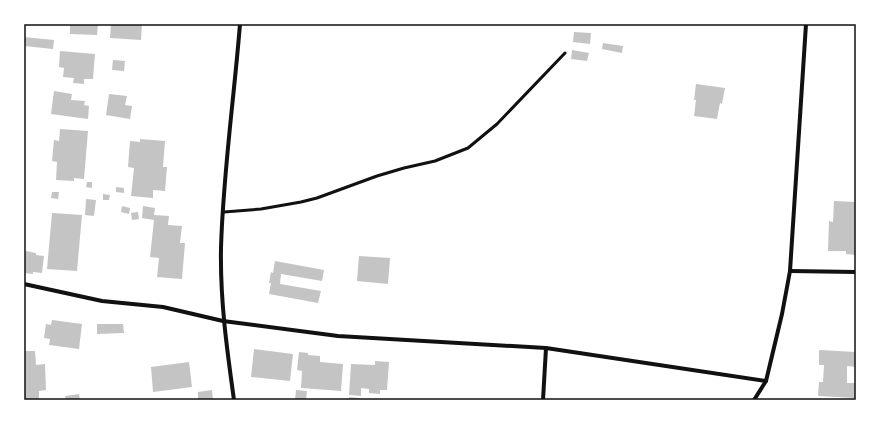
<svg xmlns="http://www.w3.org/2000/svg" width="880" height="424" viewBox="0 0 880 424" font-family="Spectral,serif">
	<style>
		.building { fill: #c4c4c4 }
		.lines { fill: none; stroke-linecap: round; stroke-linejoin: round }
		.service { stroke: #111; stroke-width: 3 }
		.minor { stroke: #111; stroke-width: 4 }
		.neatline { fill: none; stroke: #111; stroke-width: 1.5 }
	</style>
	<rect width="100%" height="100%" fill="#fff"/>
	<g class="building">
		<polygon points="70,24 98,24 97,35 70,34"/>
		<polygon points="111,24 142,24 141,40 110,38"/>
		<polygon points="574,32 591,33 590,44 573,42"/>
		<polygon points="24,37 54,40 53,49 24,46"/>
		<polygon points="603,43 623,46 622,53 602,49"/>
		<polygon points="572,50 589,53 587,61 571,59"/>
		<polygon points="60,51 95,54 93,79 84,79 84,84 73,83 74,78 63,77 64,68 59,67"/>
		<polygon points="113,60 125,61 124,71 112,70"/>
		<polygon points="696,84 725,88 722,104 720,103 717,119 694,116 696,100 694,100"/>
		<polygon points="54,91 72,94 71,100 85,101 84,105 89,106 88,119 51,114"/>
		<polygon points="109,94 127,96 125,105 132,106 130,119 106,115"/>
		<polygon points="60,129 88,131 84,179 74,178 74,181 56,180 57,162 52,161 54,140 59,141"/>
		<polygon points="140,139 165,141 163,167 167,167 165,191 153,190 153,198 131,196 134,168 128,167 130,141 140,142"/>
		<polygon points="87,182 92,182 92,188 86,187"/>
		<polygon points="116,187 124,188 124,193 116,192"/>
		<polygon points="52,192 59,192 58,199 51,198"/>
		<polygon points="103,194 110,195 109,200 103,200"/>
		<polygon points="86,199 96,200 94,216 85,215"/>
		<polygon points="834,201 856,202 856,255 846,254 846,251 828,251 829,221 833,222"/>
		<polygon points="122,206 130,208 129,214 121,212"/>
		<polygon points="143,206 155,208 154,215 169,216 168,225 182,226 180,243 185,243 182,279 157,277 159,258 150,257 154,220 142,218"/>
		<polygon points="138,212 139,219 132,220 131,213"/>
		<polygon points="52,213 82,215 77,271 47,269"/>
		<polygon points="26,251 36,253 36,255 44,256 42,273 33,272 33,274 24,273 24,254 25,254"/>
		<polygon points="359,256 390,258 388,284 357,281"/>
		<polygon points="275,261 324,270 322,281 281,274 280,284 321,291 318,303 269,294 271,283 269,283 271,272 273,273"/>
		<polygon points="52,320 82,324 79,349 49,345 50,339 44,338 46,324 51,325"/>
		<polygon points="97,324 123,324 124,333 97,334"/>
		<polygon points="254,349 293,354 290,381 251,377"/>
		<polygon points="819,350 856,352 856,367 847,366 847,383 855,383 855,398 818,396 819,382 823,382 824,365 819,365"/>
		<polygon points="24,351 35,351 36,365 45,364 46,390 39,391 39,400 24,400"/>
		<polygon points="299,352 308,353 308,355 320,356 320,362 343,364 341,391 301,388 302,371 297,370"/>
		<polygon points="375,361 389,362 387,390 380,390 380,394 369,393 369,389 361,388 361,396 349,395 351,364 375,365"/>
		<polygon points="189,362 192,387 153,392 151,367"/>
		<polygon points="212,390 213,400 198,400 198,392"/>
		<polygon points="296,390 307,391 306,400 295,400"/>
		<polygon points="79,394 80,400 66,400 65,396"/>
		<polygon points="349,397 360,398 360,400 349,400"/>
	</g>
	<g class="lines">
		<polyline class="service" points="224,212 261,209 301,202 317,198 377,176 404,168 435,161 468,148 497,124 565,53"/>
		<g class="minor">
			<polyline points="790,271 856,272"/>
			<polyline points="24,284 102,301 163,307 223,321 338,336 546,348 766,381"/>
			<path d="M 234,400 C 227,350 220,300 221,248 C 223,174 234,99 240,24"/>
			<polyline points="543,400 546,348"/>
			<polyline points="754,400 766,381 782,314 790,271 806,24"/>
		</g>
	</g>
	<rect width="880" height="424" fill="none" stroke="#ffffff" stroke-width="50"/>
	<rect x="25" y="25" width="830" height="374" class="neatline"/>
</svg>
